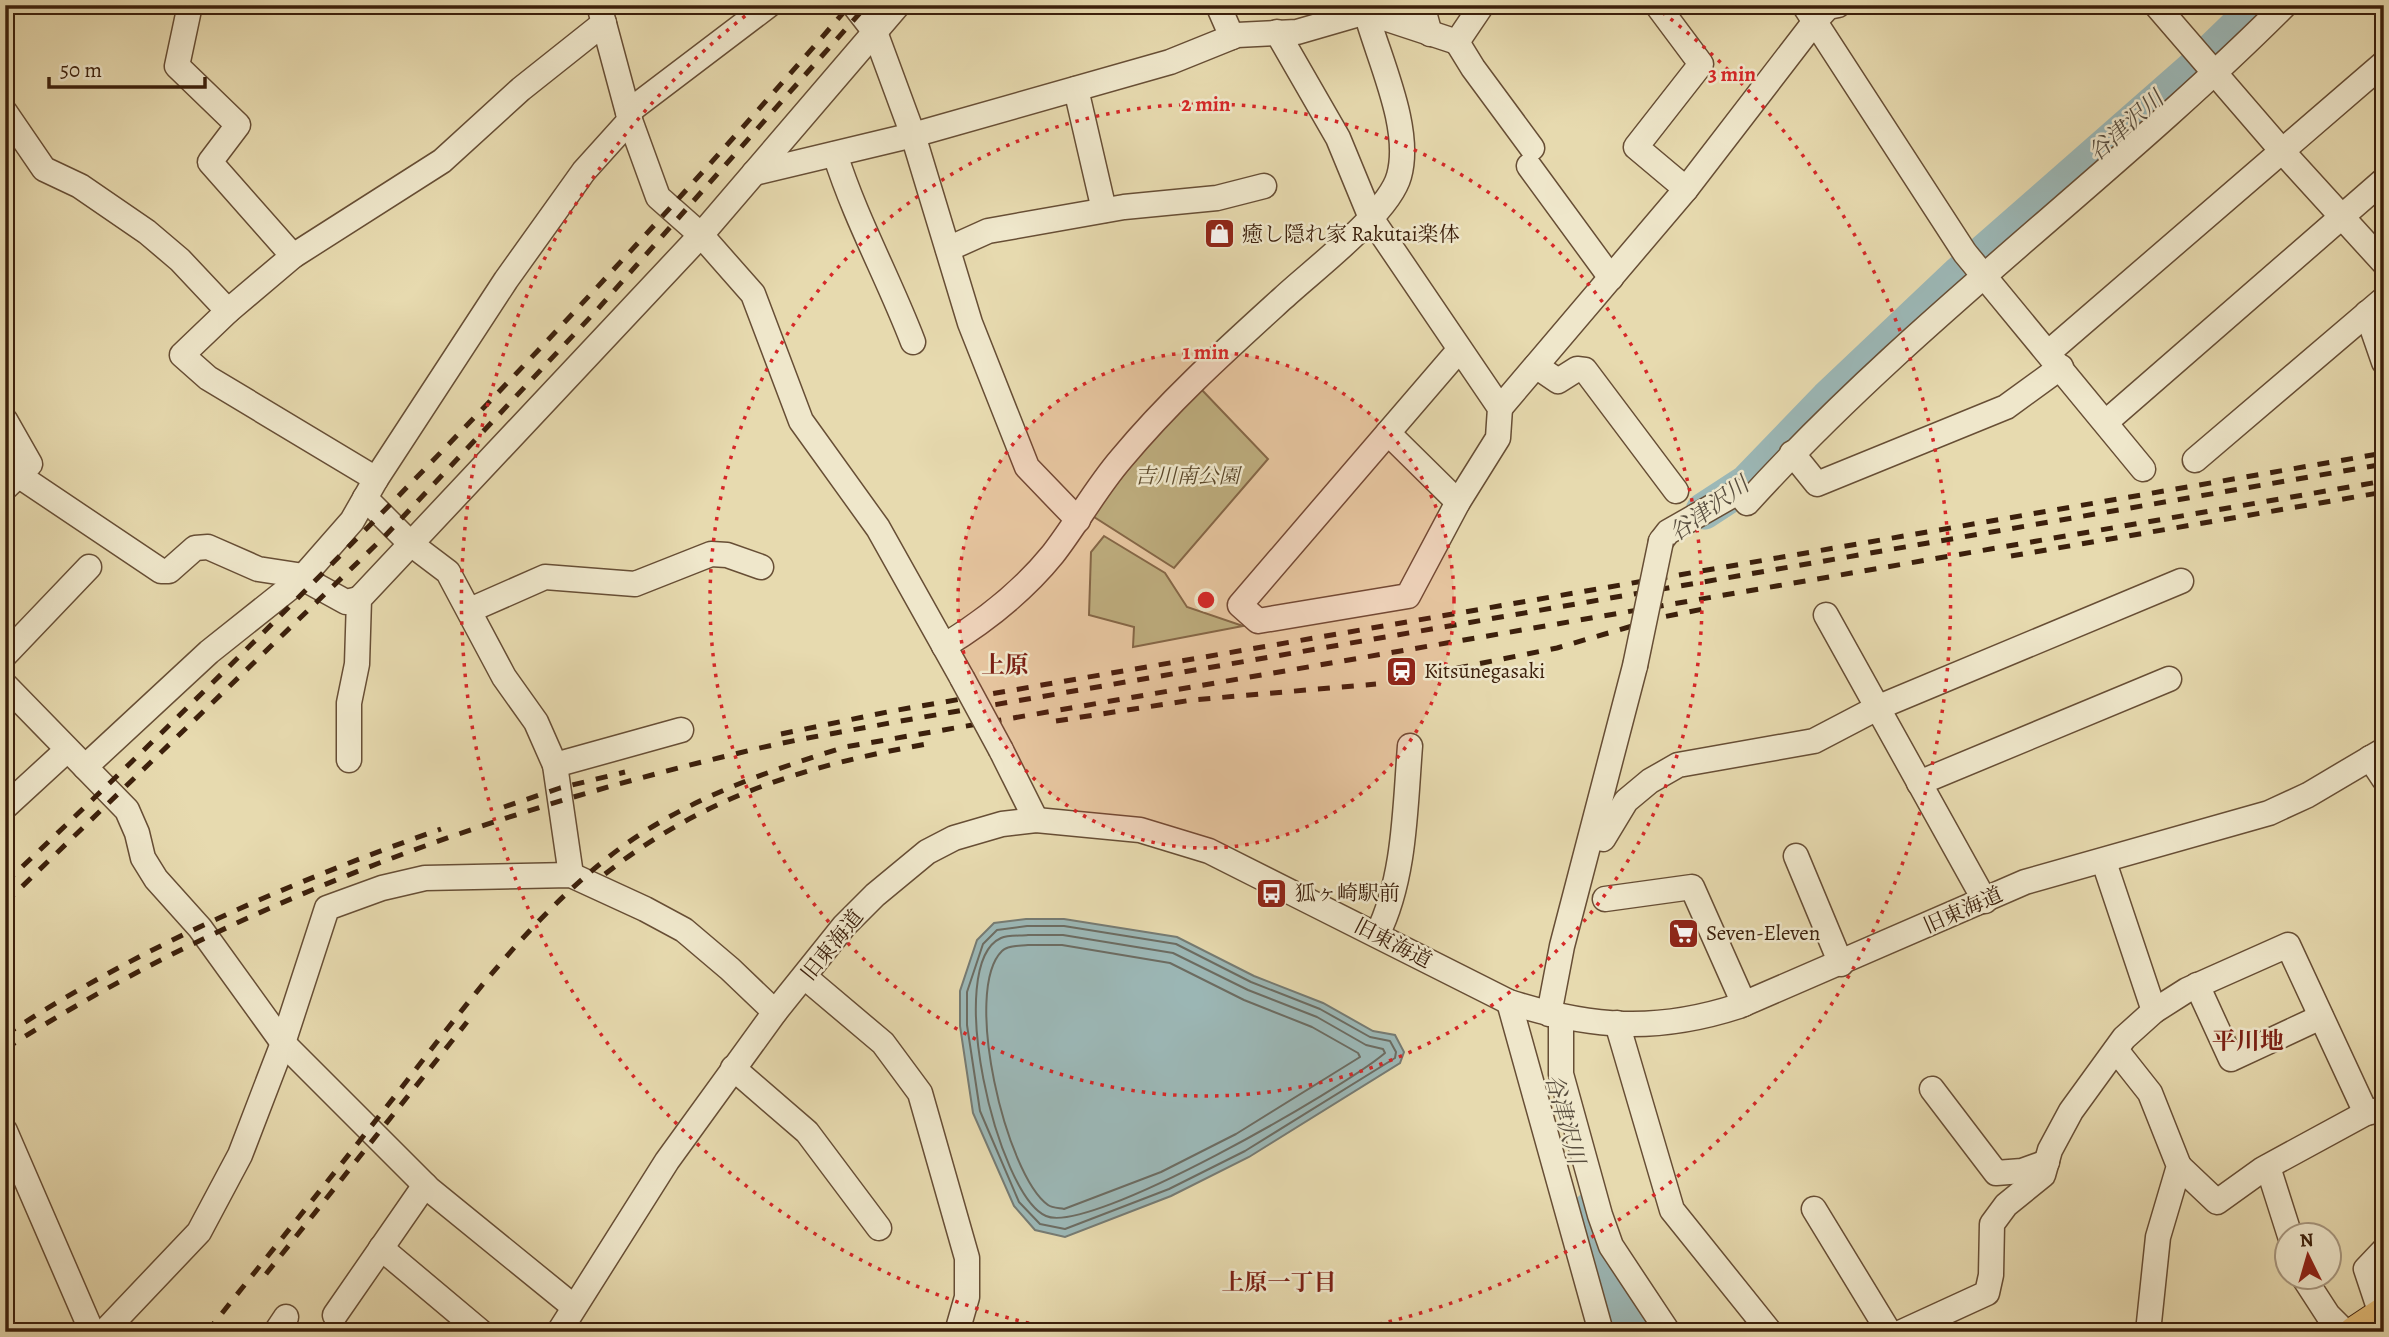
<svg xmlns="http://www.w3.org/2000/svg" width="2389" height="1337" viewBox="0 0 2389 1337" font-family="Alegreya,'Noto Serif JP',serif">
	<style>
		.green { fill: #b9be88; stroke: #7a6f4a; stroke-width: 2 }
		.water { fill: #9cb8b7; stroke: #767b73; stroke-width: 2 }
		.lines { fill: none; stroke-linecap: round; stroke-linejoin: round }
		.shore { stroke: #6c6c62; stroke-width: 2 }
		.river { stroke: #9cb8b7; stroke-width: 37 }
		.minor-casing { stroke: #674e35; stroke-width: 27 }
		.major-casing { stroke: #3c200c; stroke-width: 32 }
		.minor { stroke: #efe7cb; stroke-width: 24 }
		.major { stroke: #e4bd78; stroke-width: 30 }
		.rail { stroke: #3c200c; stroke-width: 5; stroke-dasharray: 12 12; stroke-linecap: butt }
		.minor-bridge-casing { stroke: #674e35; stroke-width: 27; stroke-linecap: butt }
		.minor-bridge { stroke: #efe7cb; stroke-width: 24 }
		.ring { fill: none; stroke: #d62828; stroke-width: 3.5; stroke-dasharray: 3.5 7 }
		.labels { text-anchor: middle; dominant-baseline: central; stroke-width: 5; stroke-linejoin: round; paint-order: stroke }
		.poi-label { font-size: 21px; fill: #3c200c; stroke: #efe7cb; text-anchor: start }
		.park-label { font-size: 21px; font-style: italic; fill: #5b482b; stroke: #efe7cb }
		.street-label { font-size: 21px; fill: #3c200c; stroke: #efe7cb }
		.water-label { font-size: 23px; font-style: italic; fill: #594e3f; stroke: #efe7cb }
		.neighbourhood-label { font-size: 23px; font-weight: bold; fill: #7a1f14; stroke: #efe7cb }
		.quarter-label { font-size: 24px; font-weight: bold; fill: #7a1f14; stroke: #efe7cb }
		.centre { fill: #d62828; stroke: #efe7cb; stroke-width: 3.5 }
		.ring-label { font-size: 21px; text-anchor: middle; font-weight: bold; fill: #d62828; stroke: #efe7cb; stroke-width: 5; stroke-linejoin: round; paint-order: stroke }
	</style>
	<rect width="100%" height="100%" fill="#e7daaf"/>
	<filter id="stains"><feTurbulence type="fractalNoise" baseFrequency=".00286" numOctaves="4"/><feColorMatrix values="0 0 0 0 .2 0 0 0 0 .09 0 0 0 0 .02 0 0 0 .5 -.17"/></filter>
	<radialGradient id="worn" r=".72"><stop offset=".6" stop-color="#630" stop-opacity="0"/><stop offset="1" stop-color="#630" stop-opacity=".3"/></radialGradient>
	<g class="green">
		<polygon points="1201,389 1268,459 1174,568 1091,515 1157,434"/>
		<polygon points="1104,536 1165,573 1187,607 1243,626 1133,647 1134,627 1089,615 1091,552"/>
	</g>
	<polygon class="water" points="1026,919 1064,919 1177,937 1254,976 1323,1003 1373,1031 1395,1035 1404,1052 1400,1063 1249,1157 1171,1196 1065,1237 1035,1230 1014,1206 973,1113 960,1026 960,991 977,940 994,923"/>
	<g class="lines">
		<g class="shore">
			<polygon points="1027,926 1064,926 1176,944 1251,982 1320,1009 1370,1037 1390,1041 1396,1052 1395,1058 1245,1151 1169,1189 1065,1229 1040,1224 1019,1202 980,1111 967,1025 967,992 983,944 997,930"/>
			<path d="M 1028,935 L 1063,935 L 1173,953 L 1248,990 L 1317,1017 L 1366,1045 L 1383,1049 L 1385,1053 C 1344,1088 1089,1236 1046,1216 C 997,1195 943,964 1001,938 C 1008,935 1020,936 1028,935 Z"/>
			<path d="M 1028,945 L 1062,945 L 1170,963 L 1244,1000 L 1312,1027 L 1358,1053 L 1360,1057 L 1236,1134 L 1161,1172 L 1064,1209 C 1059,1208 1052,1208 1048,1205 C 1006,1175 962,990 1002,951 C 1008,945 1020,946 1028,945 Z"/>
		</g>
		<g class="river">
			<polyline points="1704,511 1747,483 1828,399 1959,275 2194,69 2260,5"/>
			<polyline points="1591,1210 1607,1271 1631,1332"/>
		</g>
		<defs>
			<g id="minor">
				<polyline points="190,5 177,66 238,125 210,162 293,256"/>
				<polyline points="599,5 630,120 658,197 701,235 753,294 801,421 878,528 962,678"/>
				<polyline points="854,5 875,32 913,135 970,323 1027,467 1078,520"/>
				<polyline points="1218,5 1232,37"/>
				<polyline points="1422,5 1430,34"/>
				<polyline points="1657,5 1701,64 1636,147 1686,189"/>
				<polyline points="1804,5 1965,253 2143,469"/>
				<polyline points="2156,5 2282,151 2384,263"/>
				<polyline points="1277,32 1338,138 1371,218 1500,408 1498,438 1458,502 1408,596 1258,621 1240,605 1460,349"/>
				<polyline points="1457,42 1473,68 1532,148"/>
				<polyline points="1076,89 1104,210"/>
				<polyline points="5,112 44,169 80,186 147,232 180,260 228,311"/>
				<polyline points="628,112 769,5"/>
				<path d="M 835,154 C 856,220 888,277 913,342"/>
				<polyline points="1529,166 1611,278"/>
				<polyline points="754,173 913,135 1170,62 1237,35 1297,32 1366,12 1457,42 1482,5"/>
				<polyline points="948,249 988,231 1124,207 1217,198 1264,186"/>
				<polyline points="2367,313 2384,362"/>
				<polyline points="2049,352 2384,63"/>
				<polyline points="1536,366 1558,381 1577,369 1585,370 1676,491"/>
				<polyline points="1500,408 1686,189 1816,20 1828,7 1838,5"/>
				<polyline points="5,420 30,464 5,488"/>
				<polyline points="2106,422 2384,180"/>
				<polyline points="1388,433 1458,502"/>
				<polyline points="1792,453 1817,484 2006,407 2061,367"/>
				<polyline points="2195,460 2384,299"/>
				<polyline points="18,475 161,571 169,571 195,548 208,547 258,569 297,575 346,602 359,599"/>
				<polyline points="376,479 208,378 182,355 228,311 293,256 442,161 521,89 604,23"/>
				<polyline points="365,498 411,544 448,572 504,677 536,722 555,765 681,730"/>
				<path d="M 1661,541 L 1668,532 L 1738,492 L 1747,503 C 1912,321 2112,178 2285,5"/>
				<polyline points="470,610 545,577 635,584 711,554 727,555 761,567"/>
				<polyline points="1826,615 1985,901"/>
				<path d="M 944,646 C 985,621 1023,591 1053,554 C 1077,523 1096,488 1121,459 C 1170,400 1227,349 1283,298 C 1313,270 1389,213 1399,176 C 1413,126 1376,54 1364,5"/>
				<polyline points="5,655 89,567"/>
				<polyline points="5,685 127,810 137,833 143,858 156,879 200,928 283,1043 429,1189 574,1307"/>
				<polyline points="1001,750 1036,820"/>
				<polyline points="2370,758 2384,779"/>
				<polyline points="349,760 349,703 357,664 359,599 701,235 898,5"/>
				<polyline points="555,765 571,875"/>
				<polyline points="85,767 209,652 302,578 352,521 376,479 506,280 584,171 630,120"/>
				<polyline points="1919,783 2169,679"/>
				<polyline points="5,807 67,750"/>
				<polyline points="1592,836 1603,839 1626,801 1650,781 1678,765 1814,741 1879,707 2181,581"/>
				<polyline points="1796,856 1841,964"/>
				<polyline points="2104,862 2154,1011"/>
				<polyline points="1605,899 1692,887 1744,1004"/>
				<path d="M 1377,935 C 1405,879 1405,809 1410,746"/>
				<polyline points="806,978 883,1043 920,1093 967,1258 967,1297 957,1332"/>
				<polyline points="2197,985 2231,1059 2321,1017"/>
				<polyline points="1509,1002 1601,1332"/>
				<polyline points="1549,1014 1562,946 1635,666"/>
				<polyline points="1561,1018 1561,1074 1600,1215 1611,1246 1668,1332"/>
				<polyline points="1617,1023 1672,1210 1770,1332"/>
				<polyline points="2116,1050 2150,1093 2179,1166 2158,1237 2148,1332"/>
				<polyline points="733,1068 807,1132 879,1228"/>
				<polyline points="1932,1089 1996,1173 2022,1171 2047,1162"/>
				<polyline points="5,1131 92,1332"/>
				<polyline points="2179,1166 2217,1202 2263,1169 2366,1113 2384,1109"/>
				<polyline points="2268,1167 2290,1236"/>
				<polyline points="1814,1209 1889,1332"/>
				<polyline points="381,1248 481,1332"/>
				<polyline points="2304,1278 2328,1315 2345,1332"/>
				<polyline points="2381,1314 2366,1269 2384,1250"/>
				<polyline points="335,1315 425,1185"/>
				<polyline points="104,1332 199,1232 240,1155 283,1043 327,908 382,888 425,878 571,875 645,909 684,930 730,969 775,1012"/>
				<polyline points="276,1332 286,1317"/>
				<path d="M 559,1332 L 667,1161 L 775,1012 L 844,926 L 875,895 L 927,852 L 954,838 L 1002,824 L 1036,820 L 1140,830 L 1209,851 L 1509,1002 C 1591,1028 1656,1033 1739,1006 L 2025,882 L 2269,813 L 2308,795 L 2384,750"/>
				<polyline points="1902,1332 1987,1293 1991,1275 1992,1224 2006,1205 2043,1175 2050,1150 2071,1111 2124,1038 2154,1011 2187,990 2288,945 2366,1113"/>
			</g>
			<polyline id="major" points="2354,1332 2384,1312"/>
		</defs>
		<use href="#minor" class="minor-casing"/>
		<use href="#major" class="major-casing"/>
		<use href="#minor" class="minor"/>
		<use href="#major" class="major"/>
		<g class="rail">
			<polyline points="2011,556 2384,492"/>
			<polyline points="1433,673 1557,648 1663,617 1708,608"/>
			<polyline points="1056,721 1192,700 1376,684"/>
			<polyline points="781,734 892,711 2384,453"/>
			<polyline points="504,807 560,788 625,772"/>
			<path d="M 605,874 C 706,795 808,765 932,743"/>
			<path d="M 5,883 C 300,604 584,313 850,5"/>
			<polyline points="5,903 385,536 596,311 867,5"/>
			<path d="M 5,1035 C 139,947 291,882 441,829"/>
			<path d="M 5,1049 C 226,908 485,813 739,753 C 790,740 843,732 895,722 L 2384,464"/>
			<polyline points="266,1274 467,1022"/>
			<path d="M 207,1332 C 270,1253 333,1175 395,1096 C 463,1009 530,916 619,849 C 687,799 765,772 845,747 L 2384,481"/>
		</g>
		<defs>
			<g id="minor-bridge">
				<polyline points="1635,666 1661,541"/>
				<polyline points="962,678 1001,750"/>
			</g>
		</defs>
		<use href="#minor-bridge" class="minor-bridge-casing"/>
		<use href="#minor-bridge" class="minor-bridge"/>
	</g>
	<circle cx="1206" cy="600" r="248" fill="#d62828" fill-opacity=".12"/>
	<g class="ring">
		<circle cx="1206" cy="600" r="248"/>
		<circle cx="1206" cy="600" r="496"/>
		<path d="M1070 1332A744 744 0 0 1 758 6M1654 6A744 744 0 0 1 1342 1332"/>
	</g>
	<defs>
		<symbol id="shop-square" viewBox="-11 -11 22 22"><rect x="-9" y="-9" width="18" height="18" rx="4" fill="#8f2418" stroke="#efe7cb"/><path d="M-5-2.5h2.3a2.7 3.5 0 0 1 5.4 0H5L5.5 6h-11ZM-1.5-2.5h3a1.5 2.3 0 0 0-3 0Z" fill="#fff"/></symbol>
		<symbol id="station-square" viewBox="-11 -11 22 22"><rect x="-9" y="-9" width="18" height="18" rx="4" fill="#8f2418" stroke="#efe7cb"/><path d="M-3-6H3Q5-6 5-4V2Q5 4 3 4L4.5 6H3L1.5 4h-3L-3 6H-4.5L-3 4Q-5 4-5 2V-4Q-5-6-3-6ZM-3.5-4v3h7v-3ZM-3.5 1v1.5H-2V1ZM2 1v1.5H3.5V1Z" fill="#fff"/></symbol>
		<symbol id="bus-square" viewBox="-11 -11 22 22"><rect x="-9" y="-9" width="18" height="18" rx="4" fill="#8f2418" stroke="#efe7cb"/><path d="M-5-6H5V4H4V6H2V4H-2V6H-4V4H-5ZM-3.5-4V0h7V-4ZM-3.5 1.2v1.5H-2V1.2ZM2 1.2v1.5H3.5V1.2Z" fill="#fff"/></symbol>
		<symbol id="supermarket-square" viewBox="-11 -11 22 22"><rect x="-9" y="-9" width="18" height="18" rx="4" fill="#8f2418" stroke="#efe7cb"/><path d="M-6-5.5h2.5l.6 2H6L4.5 2H-2.5L-4.4-4H-6ZM-1.5 3.2a1.3 1.3 0 1 0 .1 0ZM3 3.2a1.3 1.3 0 1 0 .1 0Z" fill="#fff"/></symbol>
	</defs>
	<g fill-rule="evenodd">
		<use href="#shop-square" x="1202" y="216" width="35" height="35"/>
		<use href="#station-square" x="1384" y="654" width="35" height="35"/>
		<use href="#bus-square" x="1254" y="876" width="35" height="35"/>
		<use href="#supermarket-square" x="1666" y="916" width="35" height="35"/>
	</g>
	<g class="labels">
		<g class="poi-label">
			<text x="1242" y="234">癒し隠れ家 Rakutai楽体</text>
			<text x="1424" y="671">Kitsunegasaki</text>
			<text x="1295" y="893">狐ヶ崎駅前</text>
			<text x="1706" y="933">Seven-Eleven</text>
		</g>
		<g class="park-label">
			<text x="1187" y="476">吉川南公園</text>
		</g>
		<g class="street-label">
			<text transform="translate(1963 910) rotate(-24)">旧東海道</text>
			<text transform="translate(1393 943) rotate(27)">旧東海道</text>
			<text transform="translate(832 945) rotate(-51)">旧東海道</text>
		</g>
		<g class="water-label">
			<text transform="translate(2126 126) rotate(-42)">谷津沢川</text>
			<text transform="translate(1709 509) rotate(-36)">谷津沢川</text>
			<text transform="translate(1565 1119) rotate(75)">谷津沢川</text>
		</g>
		<g class="neighbourhood-label">
			<text x="1279" y="1282">上原一丁目</text>
		</g>
		<g class="quarter-label">
			<text x="1005" y="665">上原</text>
			<text x="2248" y="1041">平川地</text>
		</g>
	</g>
	<circle cx="1206" cy="600" r="10" class="centre"/>
	<g class="ring-label">
		<text x="1732" y="81">3 min</text>
		<text x="1206" y="111">2 min</text>
		<text x="1206" y="359">1 min</text>
	</g>
	<rect width="2389" height="1337" fill="none" stroke="#e7daaf" stroke-width="28"/>
	<rect x="7" y="7" width="2375" height="1323" fill="none" stroke="#3c200c" stroke-width="3.5"/>
	<rect x="14" y="14" width="2361" height="1309" fill="none" stroke="#3c200c" stroke-width="2"/>
	<g transform="translate(2308 1256) rotate(355)"><circle r="33" fill="#efe7cb" stroke="#a7977f" stroke-width="2"/>
	<path d="M0-5L12 26L0 18L-12 26Z" fill="#8f2418"/>
	<text y="-10" font-size="19" font-weight="bold" text-anchor="middle" fill="#3c200c">N</text>
	</g>
	<path d="M49 77v10h156v-10" fill="none" stroke="#3c200c" stroke-width="3.5"/>
	<text x="60" y="77" font-size="21" fill="#3c200c" stroke="#efe7cb" stroke-width="5" paint-order="stroke">50 m</text>
	<rect width="100%" height="100%" filter="url(#stains)"/>
	<rect width="100%" height="100%" fill="url(#worn)"/>
</svg>
